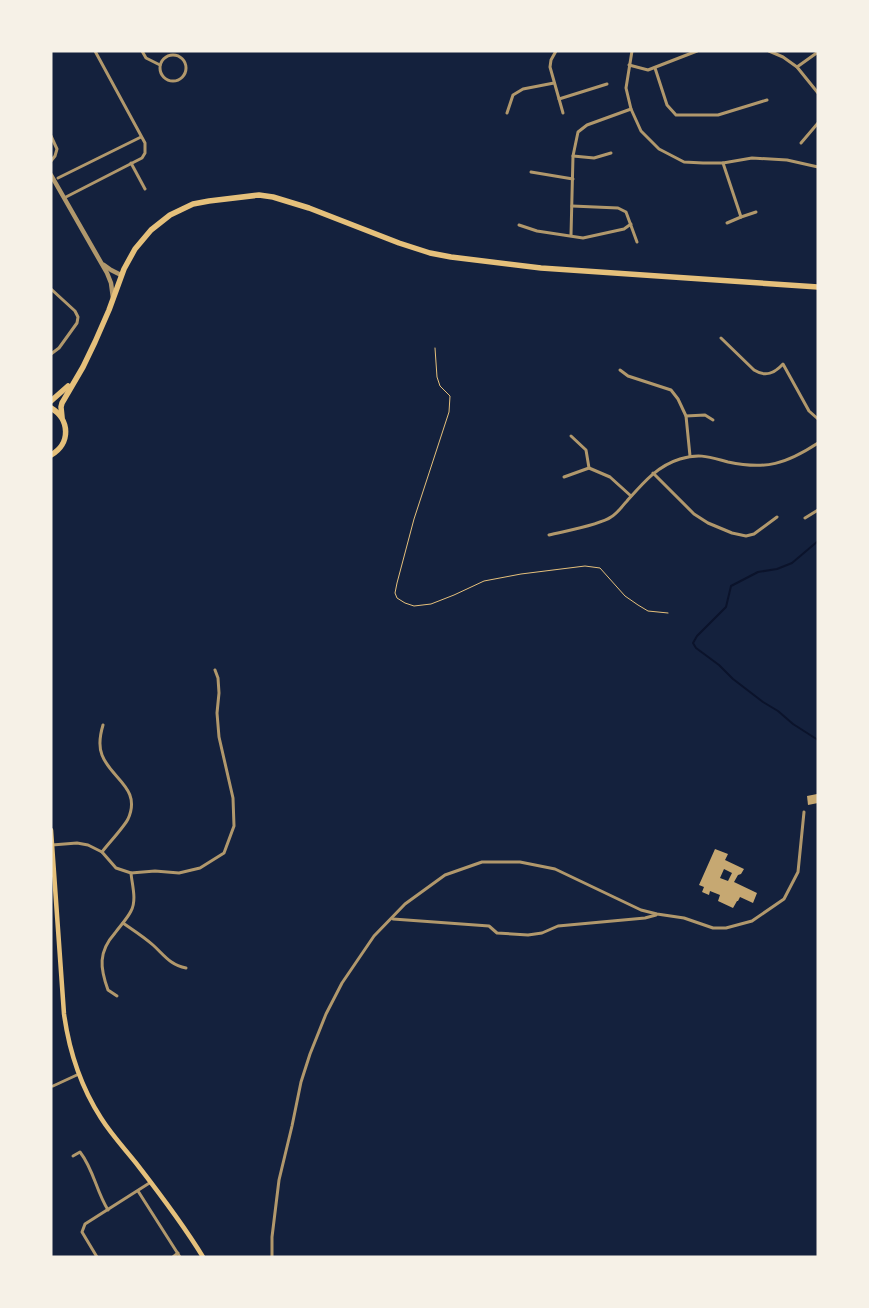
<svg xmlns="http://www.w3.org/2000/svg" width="869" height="1308" viewBox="0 0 869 1308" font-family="'Alegreya Sans',sans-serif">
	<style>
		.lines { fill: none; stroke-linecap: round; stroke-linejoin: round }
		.stream { stroke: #0b132b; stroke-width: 2 }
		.building { fill: #c6a872; fill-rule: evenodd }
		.path { stroke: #e5c07b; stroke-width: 1 }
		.minor { stroke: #b1986c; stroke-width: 3 }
		.tertiary { stroke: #b1986c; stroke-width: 4.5 }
		.secondary { stroke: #e5c07b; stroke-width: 4.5 }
		.trunk { stroke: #e5c07b; stroke-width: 5.5 }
	</style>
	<rect width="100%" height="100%" fill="#14213d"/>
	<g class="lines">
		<polyline class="stream" points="818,541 792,563 777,569 758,572 731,586 726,607 697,636 693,643 696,648 719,665 733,679 763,702 778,711 793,724 818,740"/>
	</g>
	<g class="building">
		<polygon points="817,794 818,803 808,805 807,796"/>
		<path d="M 715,849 L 728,854 L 725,860 L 744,869 L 741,874 L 738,875 L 734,882 L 757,893 L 753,903 L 740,897 L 738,901 L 737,901 L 733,908 L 718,901 L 720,895 L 710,891 L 709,895 L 702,892 L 704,887 L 699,885 ZM 724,869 L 732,873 L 728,881 L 720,878 Z"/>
	</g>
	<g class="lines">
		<polyline class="path" points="435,348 437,377 440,386 450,396 449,412 414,519 397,583 395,593 397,598 405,603 414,606 431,604 454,595 484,581 521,574 585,566 600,568 625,596 638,605 648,611 668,613"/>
		<g class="minor">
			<polyline points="142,51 146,58 160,65"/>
			<polyline points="556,51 551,60 550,67 563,113"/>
			<polyline points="632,51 626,88 631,109 641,131 659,149 684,162 703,163 723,163 752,158 787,160 818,167"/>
			<polyline points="769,51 783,57 797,67 818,93"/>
			<circle cx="173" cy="68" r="13"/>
			<polyline points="629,65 648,70 697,51"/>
			<polyline points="797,67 818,52"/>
			<polyline points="655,68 667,105 676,115 718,115 767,100"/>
			<polyline points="559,99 607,84"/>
			<polyline points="507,113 513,95 523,89 554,83"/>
			<polyline points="51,136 57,149 55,156 51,161"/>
			<polyline points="801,143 818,123"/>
			<polyline points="573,156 594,158 611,153"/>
			<polyline points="131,163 145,189"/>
			<polyline points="723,163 741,217 756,212"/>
			<polyline points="531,172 573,179"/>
			<polyline points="58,178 141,137"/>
			<polyline points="64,198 142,158 145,153 145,143 95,51"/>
			<polyline points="572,206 618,208 626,212 637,242"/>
			<polyline points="727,223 741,217"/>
			<polyline points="519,225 537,231 583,238 624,229 631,224"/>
			<polyline points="571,235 573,156 578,132 587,125 631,109"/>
			<polyline points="51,289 75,311 78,317 77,323 59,348 51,354"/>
			<path d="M 721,338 L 754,370 C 765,377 774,374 783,364 L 809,411 L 818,419"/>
			<polyline points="620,370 628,376 671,390 678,399 686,416 690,456"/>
			<polyline points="686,416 705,415 713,420"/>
			<polyline points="571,436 586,450 589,468"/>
			<polyline points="653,473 694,514 708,523 732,533 746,536 754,534 777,517"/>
			<polyline points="564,477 589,468 610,477 631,496"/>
			<polyline points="805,518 818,510"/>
			<path d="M 549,535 C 565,531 600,525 611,517 C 618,513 622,506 627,501 C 643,483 657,466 680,459 C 700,453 709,457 728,462 C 766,470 786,464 818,443"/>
			<polyline points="52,845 77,843 88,845 102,852 116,868 131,873 155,871 179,873 200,868 224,853 234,826 233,798 219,737 217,713 219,693 218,678 215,670"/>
			<path d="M 102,852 C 108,844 124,827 128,819 C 142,788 111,779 102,755 C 98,745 100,735 103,725"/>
			<polyline points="393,919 489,926 497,933 528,935 542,933 558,926 645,918 656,915"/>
			<path d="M 123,923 C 133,930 144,937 153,945 C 164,955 170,965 186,968"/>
			<path d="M 117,996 L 108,990 C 100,968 98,952 115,933 C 120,926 127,919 131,911 C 137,900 132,885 131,873"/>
			<polyline points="53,1086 79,1074"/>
			<path d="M 73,1156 L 80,1152 C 94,1170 96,1191 108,1210"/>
			<polyline points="138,1191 180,1257"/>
			<polyline points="97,1257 82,1232 85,1224 151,1182"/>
			<polyline points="173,1257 178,1253"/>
			<polyline points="272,1257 272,1237 279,1180 292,1126 301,1082 310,1054 326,1014 342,983 374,936 405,904 445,875 482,862 520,862 555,869 641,910 657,914 684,918 713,928 726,928 752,921 784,899 798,872 804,812"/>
		</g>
		<g class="tertiary">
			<polyline points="51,175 107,273 111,283 113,298"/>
			<polyline points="104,265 111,270 121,275"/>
		</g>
		<path class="secondary" d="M 51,830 L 64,1014 C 69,1050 81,1087 101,1118 C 111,1134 124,1148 136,1163 C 160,1194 183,1224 203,1257"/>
		<g class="trunk">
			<polyline points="51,401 68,386"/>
			<path d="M 51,408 C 70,419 71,444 51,455"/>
			<polyline points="62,417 61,407 62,403 83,367 95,342 109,310 124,269 135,249 151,230 170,215 193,204 209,201 259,195 273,197 309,208 399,243 430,253 451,257 541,268 818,287"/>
		</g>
	</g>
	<rect width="869" height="1308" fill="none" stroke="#f6f1e7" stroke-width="105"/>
</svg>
